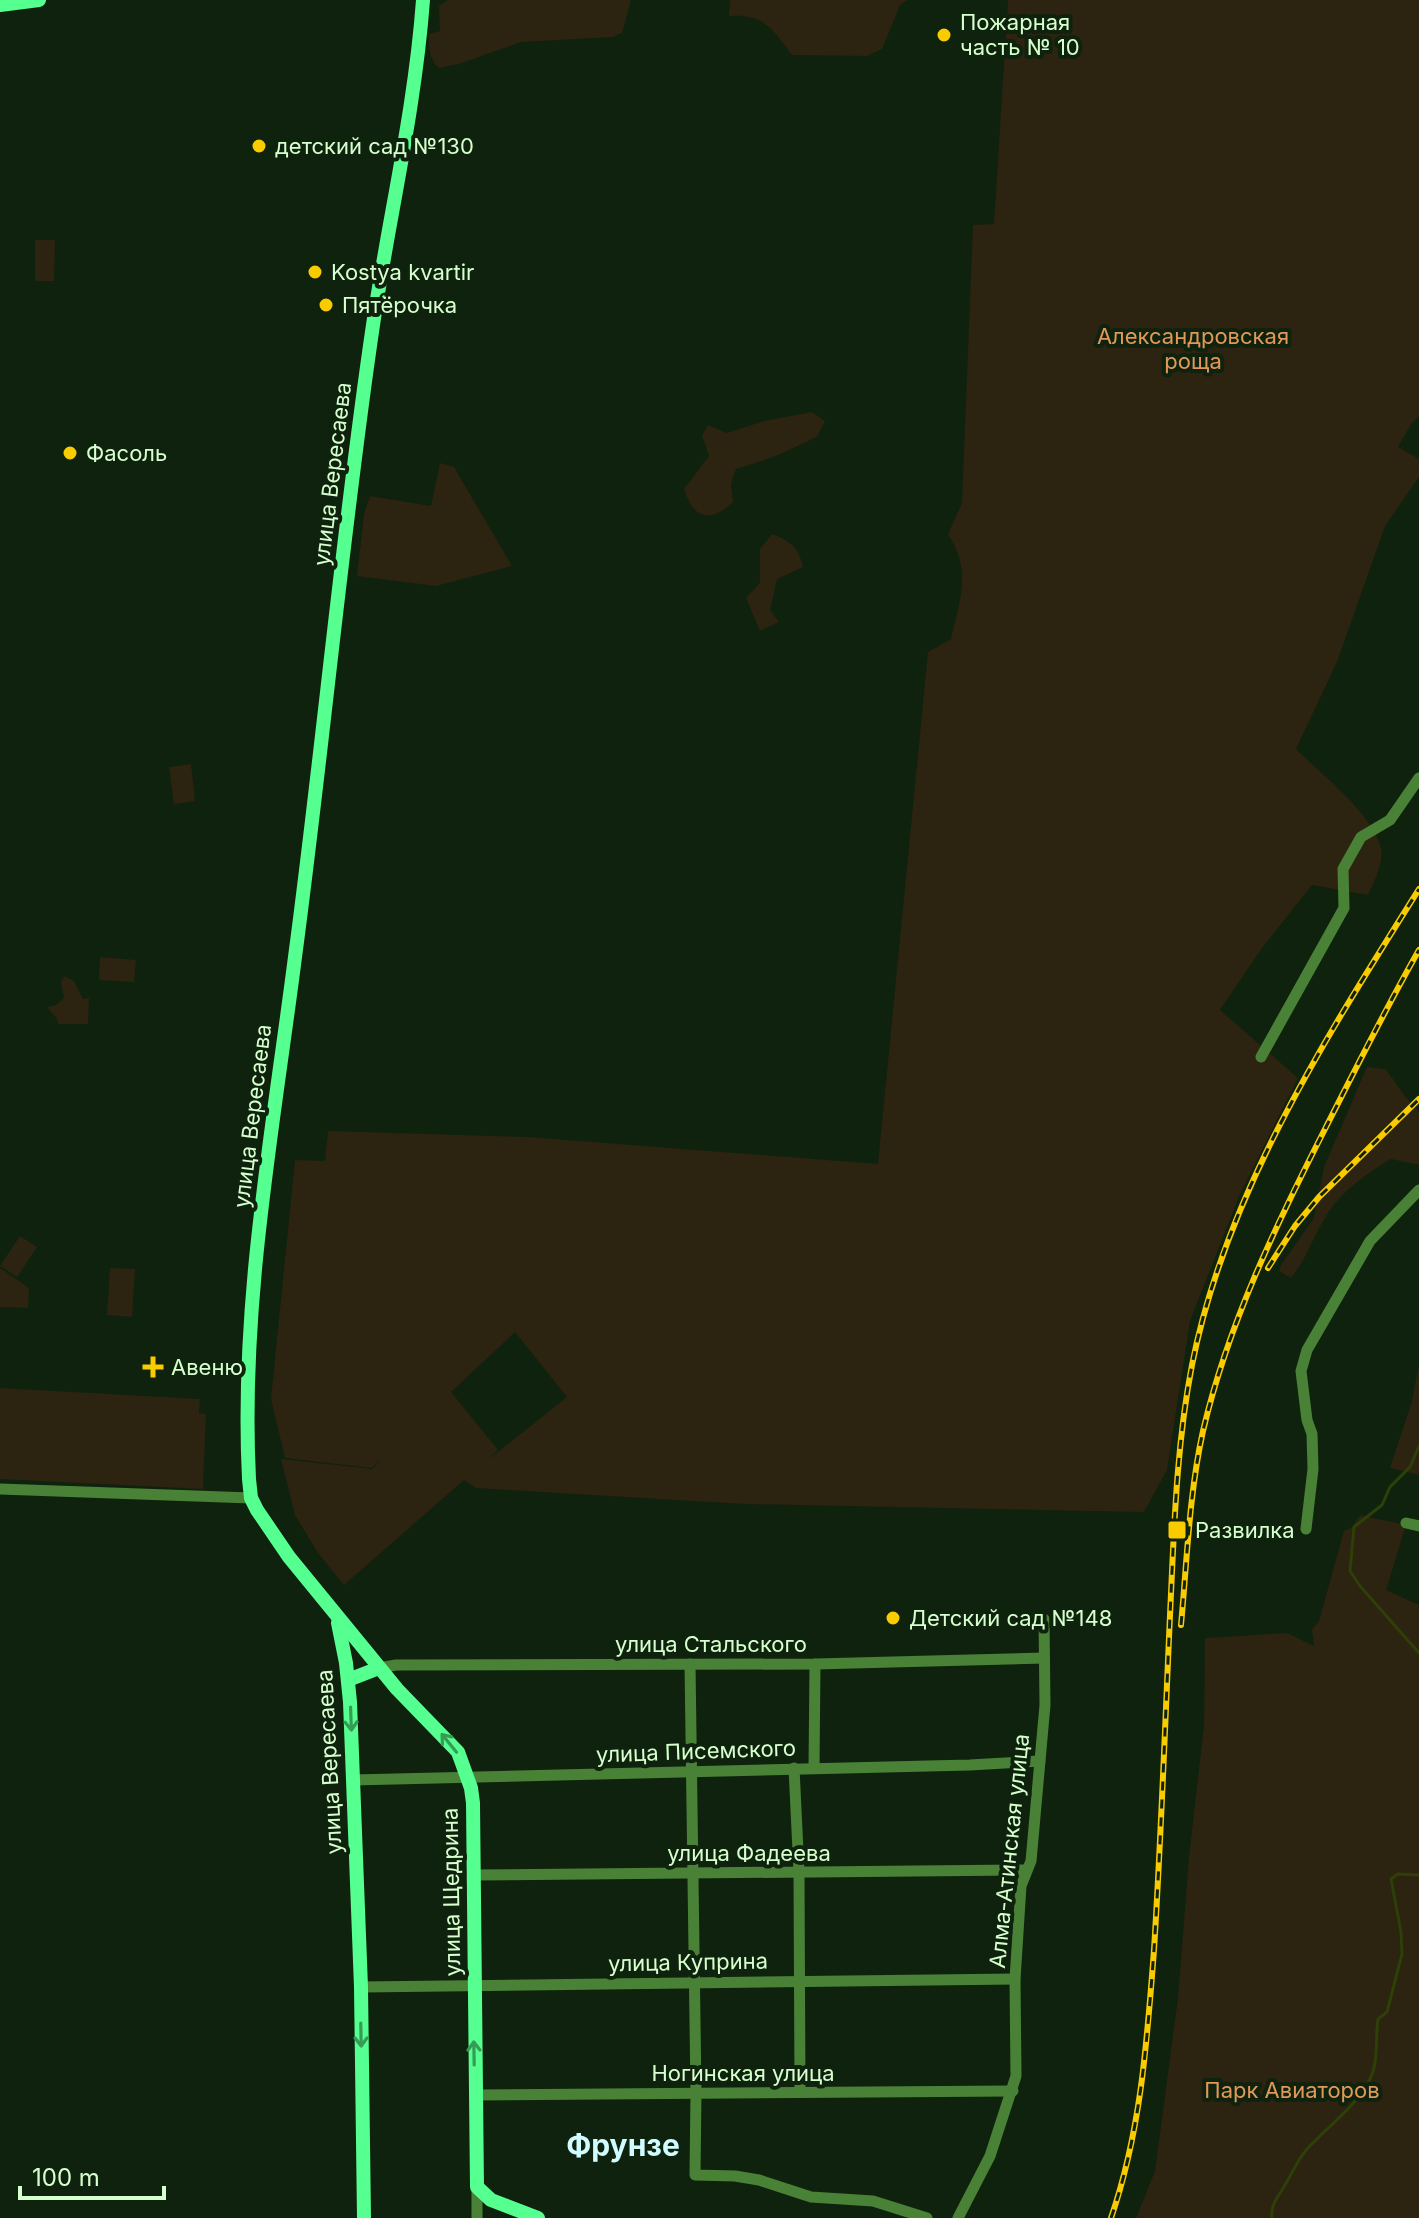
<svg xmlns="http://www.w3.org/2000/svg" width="1419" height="2218" viewBox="0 0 1419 2218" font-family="Inter,sans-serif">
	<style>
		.green { fill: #2c2310; fill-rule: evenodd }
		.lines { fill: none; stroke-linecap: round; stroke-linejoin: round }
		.stream { stroke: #2c4008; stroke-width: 3 }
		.minor { stroke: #498237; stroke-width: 11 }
		.major { stroke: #55ff90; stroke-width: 14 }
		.rail-casing { stroke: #f9cc00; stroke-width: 6 }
		.rail { stroke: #0f220d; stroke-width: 3; stroke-dasharray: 9; stroke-linecap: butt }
		.oneway { stroke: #369c55 }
		.poi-dot { fill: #f9cc00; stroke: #0f220d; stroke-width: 3 }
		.labels { text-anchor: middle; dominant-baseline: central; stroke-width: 8; stroke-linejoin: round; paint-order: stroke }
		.poi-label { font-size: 22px; fill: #d6ffce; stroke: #0f220d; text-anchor: start }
		.park-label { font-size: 22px; fill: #e19858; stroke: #0f220d }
		.street-label { font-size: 22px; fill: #d6ffce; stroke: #0f220d }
		.district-label { font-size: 30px; font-weight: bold; fill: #d0fbff; stroke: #0f220d }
	</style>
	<rect width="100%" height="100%" fill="#0f220d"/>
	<g class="green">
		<path d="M 448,0 L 630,0 L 630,4 L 622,33 L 613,37 L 521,42 L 459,64 L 439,68 C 428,59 429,46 429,34 L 440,31 L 439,6 Z"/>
		<path d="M 730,0 L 907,0 L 900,5 L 882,49 L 867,56 L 792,55 C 772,29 765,14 729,16 Z"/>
		<path d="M 1008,0 L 1419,0 L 1419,416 L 1412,423 L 1398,447 L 1419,459 L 1419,477 L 1385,526 L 1337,662 L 1296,749 C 1321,774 1372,813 1381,848 C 1384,863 1374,882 1368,895 L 1312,885 L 1262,948 L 1220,1010 L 1298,1078 L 1240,1194 L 1190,1321 L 1167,1470 L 1144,1512 L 745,1504 L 476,1488 L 464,1480 L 344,1585 L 318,1553 L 295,1515 L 281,1459 L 372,1469 L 381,1460 L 371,1468 L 285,1458 L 271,1399 L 295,1160 L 325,1161 L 328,1131 L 528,1137 L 878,1164 L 928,652 L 951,639 C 960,599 972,571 948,534 L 962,503 L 973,225 L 994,224 ZM 515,1332 L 567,1397 L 489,1459 L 498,1450 L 451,1392 Z"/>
		<polygon points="35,240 55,240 54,281 35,281"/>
		<path d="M 812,412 L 825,421 L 817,437 L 776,456 L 736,469 L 731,484 L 733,502 C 710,524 693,518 684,489 L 709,456 L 702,436 L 708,425 L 727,433 L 764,421 Z"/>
		<polygon points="440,463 454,467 512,566 436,586 357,576 364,514 370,496 431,506"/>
		<path d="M 772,534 C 790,541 799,547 803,567 L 777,579 L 770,610 L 779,622 L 760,631 L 746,598 L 760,583 L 760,549 Z"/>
		<polygon points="191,764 195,801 174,804 169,767"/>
		<polygon points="100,957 136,960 134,982 99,980"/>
		<path d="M 65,976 L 74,981 L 83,999 L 89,998 L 88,1024 L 58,1024 C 58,1015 50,1014 48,1007 L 56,1005 L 64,998 L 61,982 Z"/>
		<path d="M 1367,1067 L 1385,1069 C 1397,1083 1405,1099 1419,1111 L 1419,1165 L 1391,1159 C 1365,1175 1341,1191 1325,1218 C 1313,1237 1306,1260 1291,1278 L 1279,1271 L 1281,1265 L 1314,1218 L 1324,1167 Z"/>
		<polygon points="20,1236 37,1247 17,1277 0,1266"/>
		<polygon points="0,1268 29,1288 28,1308 0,1307"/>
		<polygon points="110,1268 135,1269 132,1317 107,1315"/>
		<polygon points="1419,1364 1419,1475 1390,1468 1412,1401"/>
		<polygon points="0,1388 200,1399 199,1413 206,1414 203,1489 0,1479"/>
		<polygon points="1360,1515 1406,1525 1386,1590 1419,1605 1419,2218 1136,2218 1155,2171 1178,1998 1189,1857 1204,1725 1205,1638 1287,1633 1314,1646 1312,1629 1319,1621 1344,1531 1352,1527"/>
	</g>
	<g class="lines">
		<g class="stream">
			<polyline points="1419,1446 1410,1467 1390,1487 1382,1505 1354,1527 1350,1571 1360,1586 1419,1653"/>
			<path d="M 1272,2218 C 1270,2204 1279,2196 1285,2185 C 1293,2172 1297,2160 1308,2148 C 1328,2126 1356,2107 1370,2079 C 1379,2061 1375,2038 1378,2019 L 1387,2012 L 1402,1954 L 1401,1932 L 1391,1879 L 1398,1874 L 1419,1875"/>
		</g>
		<g class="minor">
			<polyline points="1261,1057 1344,908 1343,869 1361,837 1390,820 1419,778"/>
			<polyline points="0,1489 251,1498"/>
			<polyline points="1406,1523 1419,1526"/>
			<polyline points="1306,1529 1313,1469 1312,1434 1307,1420 1301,1371 1307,1350 1370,1241 1419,1190"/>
			<polyline points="690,1664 696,2093 695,2175 735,2176 759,2180 811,2197 873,2201 927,2218"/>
			<polyline points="379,1668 396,1665 815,1664 1044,1658"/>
			<polyline points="794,1768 799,1872 800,2092"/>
			<polyline points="814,1768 815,1664"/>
			<polyline points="353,1780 970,1765 1040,1761"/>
			<polyline points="473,1875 1026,1870"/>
			<polyline points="361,1987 1015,1979"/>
			<polyline points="475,2095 1013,2091"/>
			<polyline points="477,2187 477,2218"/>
			<polyline points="958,2218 990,2156 1016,2076 1015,1979 1021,1886 1031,1861 1045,1705 1044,1619"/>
		</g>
		<g class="major">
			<path d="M 423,0 C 415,110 389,217 373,325 C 342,535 323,747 295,957 C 273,1130 240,1304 249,1479 L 251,1498 L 257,1510 L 289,1557 L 397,1689 L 458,1752 L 471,1788 L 473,1803 L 477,2187 L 491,2200 L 538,2218"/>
			<polyline points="0,5 39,0"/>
			<polyline points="338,1623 346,1663 350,1702 361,1987 364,2218"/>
			<polyline points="348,1680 379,1668"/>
		</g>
		<defs>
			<g id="rail">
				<polyline points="1268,1268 1295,1226 1319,1197 1419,1099"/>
				<path d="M 1181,1625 C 1187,1561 1189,1494 1203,1431 C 1228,1324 1276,1225 1326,1127 C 1356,1068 1386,1008 1419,950"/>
				<path d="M 1111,2218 C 1141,2131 1147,2041 1154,1950 C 1161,1839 1165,1727 1170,1615 C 1174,1532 1176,1447 1192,1365 C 1226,1192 1327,1036 1419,889"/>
			</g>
		</defs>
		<use href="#rail" class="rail-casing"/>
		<use href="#rail" class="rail"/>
	</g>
	<defs><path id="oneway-shaft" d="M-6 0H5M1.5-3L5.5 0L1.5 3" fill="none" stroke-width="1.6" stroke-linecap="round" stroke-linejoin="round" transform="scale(2)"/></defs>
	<g class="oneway">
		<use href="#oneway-shaft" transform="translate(351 1719) rotate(88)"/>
		<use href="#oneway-shaft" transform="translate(449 1743) rotate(-129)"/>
		<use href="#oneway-shaft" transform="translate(361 2035) rotate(89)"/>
		<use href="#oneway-shaft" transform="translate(474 2053) rotate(-91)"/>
	</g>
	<g class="poi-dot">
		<circle cx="944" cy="35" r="8"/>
		<circle cx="259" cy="146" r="8"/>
		<circle cx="315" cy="272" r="8"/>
		<circle cx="326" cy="305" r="8"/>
		<circle cx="70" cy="453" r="8"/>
		<path d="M149 1355h8v8h8v8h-8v8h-8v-8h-8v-8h8z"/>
		<rect x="1167" y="1520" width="20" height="20" rx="4"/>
		<circle cx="893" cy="1618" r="8"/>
	</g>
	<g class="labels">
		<g class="poi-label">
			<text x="960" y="22">Пожарная<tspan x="960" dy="25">часть № 10</tspan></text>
			<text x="275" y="146">детский сад №130</text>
			<text x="331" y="272">Kostya kvartir</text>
			<text x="342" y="305">Пятёрочка</text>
			<text x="86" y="453">Фасоль</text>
			<text x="171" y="1367">Авеню</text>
			<text x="1195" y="1530">Развилка</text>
			<text x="909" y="1618">Детский сад №148</text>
		</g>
		<g class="park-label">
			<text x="1193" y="336">Александровская<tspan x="1193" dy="25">роща</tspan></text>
			<text x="1292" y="2090">Парк Авиаторов</text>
		</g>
		<g class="street-label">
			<text transform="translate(332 474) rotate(-83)">улица Вересаева</text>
			<text transform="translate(252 1116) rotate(-83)">улица Вересаева</text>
			<text x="711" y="1644">улица Стальского</text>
			<text transform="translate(696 1751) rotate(-2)">улица Писемского</text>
			<text transform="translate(329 1762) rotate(-93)">улица Вересаева</text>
			<text transform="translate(1009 1851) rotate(-84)">Алма-Атинская улица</text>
			<text x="749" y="1853">улица Фадеева</text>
			<text transform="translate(451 1892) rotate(-91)">улица Щедрина</text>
			<text transform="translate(688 1962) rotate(-1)">улица Куприна</text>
			<text x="743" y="2073">Ногинская улица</text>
		</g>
		<g class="district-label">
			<text x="623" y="2145">Фрунзе</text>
		</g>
	</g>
	<path d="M20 2186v12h144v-12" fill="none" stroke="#d6ffce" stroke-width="4"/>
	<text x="32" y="2186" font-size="24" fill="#d6ffce" stroke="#0f220d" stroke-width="6" paint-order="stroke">100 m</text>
</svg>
